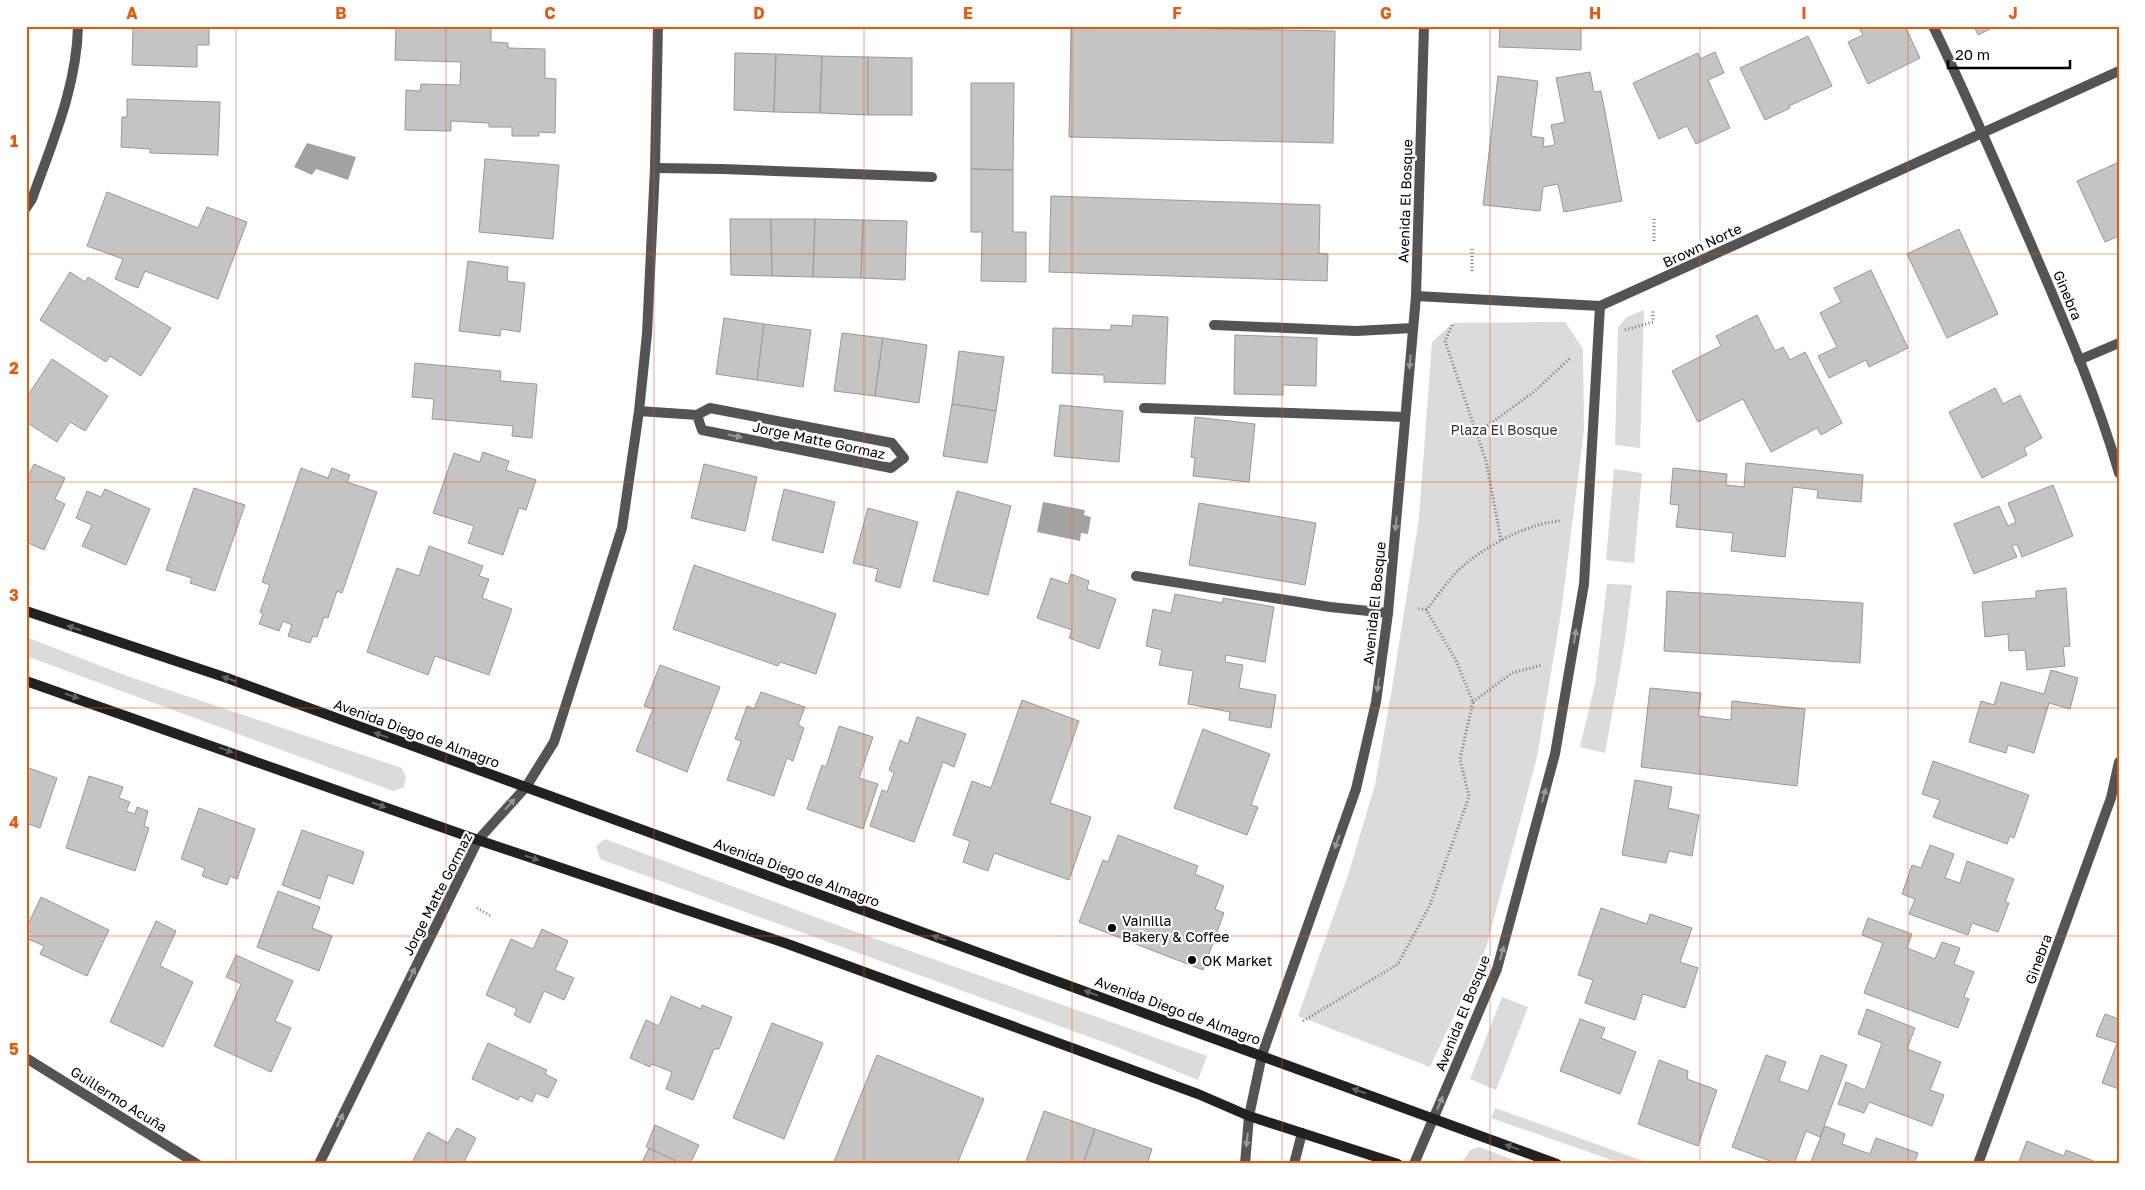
<svg xmlns="http://www.w3.org/2000/svg" width="2145" height="1190" viewBox="0 0 2145 1190" font-family="'Golos Text',sans-serif">
	<style>
		.green { fill: #dbdbdb }
		.water { fill: #a2a2a2 }
		.building { fill: #c4c4c4; stroke: #989898 }
		.lines { fill: none; stroke-linecap: round; stroke-linejoin: round }
		.path { stroke: #767676; stroke-width: 3; stroke-dasharray: 1 2.5; stroke-linecap: butt }
		.lane { stroke: #545454; stroke-width: 10 }
		.street { stroke: #545454; stroke-width: 10 }
		.secondary { stroke: #212121; stroke-width: 10 }
		.oneway { fill: #989898 }
		.oneway2 { fill: #646464 }
		.grid { fill: none; stroke: #e8590c; stroke-width: 1; stroke-opacity: 0.55 }
		.poi-dot { fill: #000; stroke: #fff; stroke-width: 2 }
		.labels { text-anchor: middle; dominant-baseline: central; stroke-width: 4.5; stroke-linejoin: round; paint-order: stroke }
		.street-label { font-size: 14px; fill: #000; stroke: #fff }
		.park-label { font-size: 14px; fill: #323232; stroke: #fff }
		.poi-label { font-size: 14px; fill: #000; stroke: #fff; text-anchor: start }
		.neatline { fill: none; stroke: #e8590c; stroke-width: 2 }
		.grid-label { font-size: 16px; text-anchor: middle; font-weight: bold; fill: #e8590c }
	</style>
	<rect width="100%" height="100%" fill="#fff"/>
	<g class="green">
		<polygon points="1644,310 1640,448 1615,445 1618,327 1627,317"/>
		<polygon points="1565,322 1583,349 1584,430 1561,613 1537,757 1486,948 1430,1067 1298,1016 1348,875 1375,785 1392,688 1419,518 1432,342 1453,323"/>
		<polygon points="1614,469 1642,473 1634,563 1606,560"/>
		<polygon points="1607,584 1632,585 1624,647 1605,753 1580,747 1595,684"/>
		<polygon points="26,637 127,676 402,768 406,777 404,787 393,791 26,656"/>
		<polygon points="605,839 837,925 1207,1056 1198,1080 1117,1047 600,859 596,846"/>
		<polygon points="1502,997 1528,1007 1496,1090 1470,1079"/>
		<polygon points="1495,1108 1652,1164 1623,1164 1491,1118"/>
		<polygon points="1479,1147 1524,1164 1466,1164 1464,1160 1470,1150"/>
	</g>
	<g class="water">
		<polygon points="307,143 356,157 348,180 316,169 312,175 294,167"/>
		<polygon points="1043,502 1085,510 1084,515 1091,517 1088,534 1081,533 1080,541 1037,532"/>
	</g>
	<g class="building">
		<polygon points="128,26 209,26 209,45 197,45 197,67 132,65 133,28"/>
		<polygon points="396,26 491,28 491,42 508,43 508,48 545,49 545,78 556,79 555,133 539,132 539,136 512,136 512,127 489,127 489,123 451,121 451,131 405,130 406,90 420,91 421,84 460,85 461,62 395,60"/>
		<polygon points="1071,26 1335,31 1333,143 1069,137"/>
		<polygon points="1500,26 1581,26 1581,50 1499,47"/>
		<polygon points="1858,26 1905,26 1920,58 1868,84 1848,42 1863,35"/>
		<polygon points="1974,26 1996,26 1978,35"/>
		<polygon points="1808,36 1832,86 1789,106 1790,108 1765,120 1740,68"/>
		<polygon points="1715,52 1724,73 1708,80 1730,128 1696,144 1687,126 1659,139 1633,83 1698,53 1700,59"/>
		<polygon points="735,53 776,54 774,112 734,110"/>
		<polygon points="776,54 822,56 820,113 774,112"/>
		<polygon points="822,56 868,57 868,115 820,113"/>
		<polygon points="868,57 912,58 912,115 868,115"/>
		<polygon points="1590,72 1594,92 1601,91 1622,201 1564,212 1558,184 1543,187 1540,211 1483,205 1498,76 1538,81 1531,136 1544,138 1543,147 1555,145 1551,125 1565,122 1556,78"/>
		<polygon points="971,83 1014,83 1013,170 971,169"/>
		<polygon points="127,99 220,102 218,155 150,153 150,149 121,147 122,117 127,117"/>
		<polygon points="485,159 559,165 553,239 479,232"/>
		<polygon points="2119,162 2119,236 2105,242 2077,181"/>
		<polygon points="971,169 1013,170 1013,232 1026,232 1026,282 981,281 982,232 971,232"/>
		<polygon points="107,192 198,228 207,207 247,222 218,299 145,271 138,288 115,279 123,259 87,246"/>
		<polygon points="1051,196 1320,205 1319,253 1328,254 1327,281 1049,272"/>
		<polygon points="730,219 771,219 772,276 731,275"/>
		<polygon points="771,219 815,219 813,277 772,276"/>
		<polygon points="815,219 863,220 861,278 813,277"/>
		<polygon points="863,220 907,221 905,280 861,278"/>
		<polygon points="1959,229 1998,314 1947,338 1907,254"/>
		<polygon points="468,261 508,267 507,281 525,283 520,332 501,329 500,336 459,331"/>
		<polygon points="1871,270 1908,348 1869,367 1866,360 1829,378 1818,356 1837,347 1820,313 1841,302 1834,288"/>
		<polygon points="70,272 85,282 88,277 171,328 141,376 110,356 106,362 40,320"/>
		<polygon points="1133,315 1168,317 1165,384 1104,382 1104,375 1052,373 1053,328 1111,330 1111,325 1132,326"/>
		<polygon points="1757,315 1775,351 1783,347 1790,360 1805,352 1842,423 1821,435 1817,428 1771,452 1743,399 1698,422 1672,371 1721,346 1716,336"/>
		<polygon points="724,318 764,324 757,380 716,374"/>
		<polygon points="764,324 811,330 803,387 757,380"/>
		<polygon points="842,333 883,338 875,396 834,391"/>
		<polygon points="1235,335 1317,338 1316,386 1283,385 1283,395 1234,394"/>
		<polygon points="883,338 927,345 919,403 875,396"/>
		<polygon points="959,351 1004,357 996,411 952,404"/>
		<polygon points="52,359 108,396 85,431 70,422 57,442 26,422 26,398"/>
		<polygon points="415,363 501,371 500,381 537,384 532,438 512,436 513,426 432,419 434,399 412,397"/>
		<polygon points="1995,388 2003,404 2020,395 2042,438 2024,448 2027,455 1982,478 1949,412"/>
		<polygon points="952,404 996,411 987,463 943,456"/>
		<polygon points="1060,405 1123,411 1119,462 1054,456"/>
		<polygon points="1195,417 1255,424 1249,482 1193,476 1195,458 1191,457"/>
		<polygon points="483,452 509,461 506,470 536,480 526,510 519,508 503,555 468,543 474,526 433,513 454,453 480,462"/>
		<polygon points="1746,463 1863,475 1861,502 1817,498 1818,490 1793,487 1785,557 1731,551 1733,533 1676,527 1679,505 1670,504 1673,468 1727,474 1726,485 1744,487"/>
		<polygon points="34,464 65,478 55,499 65,504 44,550 26,542 26,481"/>
		<polygon points="704,464 757,477 745,531 691,518"/>
		<polygon points="301,468 328,478 332,468 350,475 347,482 377,492 342,593 337,591 328,618 324,617 317,637 313,636 310,643 288,636 292,625 283,621 279,631 259,624 263,614 260,612 270,585 262,582"/>
		<polygon points="2053,485 2073,536 2022,557 2017,544 2012,546 2017,557 1974,574 1954,524 1999,506 2008,526 2016,522 2008,503"/>
		<polygon points="194,488 245,505 215,591 190,583 192,578 166,570"/>
		<polygon points="105,489 150,509 126,565 82,546 92,525 76,518 87,491 101,497"/>
		<polygon points="784,489 835,502 823,553 772,540"/>
		<polygon points="957,491 1011,506 988,595 933,581"/>
		<polygon points="1199,503 1316,523 1305,585 1189,565"/>
		<polygon points="868,508 918,522 900,588 875,581 878,569 853,563"/>
		<polygon points="429,546 483,566 479,576 489,579 482,598 512,609 489,675 435,656 428,675 367,652 397,568 419,576"/>
		<polygon points="694,565 836,614 816,674 780,662 778,666 673,629"/>
		<polygon points="1071,574 1089,581 1087,589 1116,599 1099,649 1069,638 1072,630 1037,618 1051,578 1068,584"/>
		<polygon points="2066,588 2070,646 2063,647 2065,666 2027,670 2025,650 2009,651 2008,634 1985,637 1982,602 2036,598 2036,591"/>
		<polygon points="1667,591 1863,603 1860,663 1664,651"/>
		<polygon points="1175,594 1223,603 1223,598 1274,607 1265,662 1226,655 1225,662 1243,665 1239,688 1276,695 1271,728 1229,720 1230,712 1188,704 1193,671 1159,665 1162,650 1146,646 1153,609 1171,613"/>
		<polygon points="660,665 720,687 687,772 636,751 653,709 644,706"/>
		<polygon points="2051,670 2078,678 2070,709 2049,703 2034,753 2008,745 2006,753 1969,742 1981,701 1994,705 2001,682 2044,694"/>
		<polygon points="1650,688 1701,693 1698,716 1731,720 1732,701 1805,709 1797,786 1641,767"/>
		<polygon points="761,692 805,707 798,725 804,728 793,761 787,758 774,796 727,780 741,741 735,739 747,706 754,709"/>
		<polygon points="1022,700 1079,721 1050,803 1091,817 1069,880 994,853 988,871 963,862 970,841 953,835 972,781 991,788"/>
		<polygon points="917,717 966,734 954,767 943,762 914,842 870,826 882,790 887,792 894,773 889,770 900,740 908,744"/>
		<polygon points="839,726 873,737 859,778 878,784 863,829 807,809 822,765 826,767"/>
		<polygon points="1203,729 1270,754 1251,805 1258,807 1247,835 1174,808"/>
		<polygon points="1933,761 2029,795 2014,838 2010,836 2007,844 1933,817 1940,800 1922,794"/>
		<polygon points="26,767 57,778 40,828 26,823"/>
		<polygon points="89,776 123,787 119,798 130,802 126,811 135,814 137,807 148,811 144,826 149,828 135,871 66,848"/>
		<polygon points="1635,780 1672,787 1668,808 1699,815 1692,856 1669,851 1666,863 1622,855"/>
		<polygon points="199,808 255,829 237,879 230,876 227,885 202,876 205,868 181,859"/>
		<polygon points="302,830 364,852 353,884 328,875 320,899 282,885"/>
		<polygon points="1118,835 1198,866 1195,874 1224,886 1215,909 1224,913 1203,970 1079,922 1103,860 1108,862"/>
		<polygon points="1930,845 1954,854 1945,878 1960,883 1967,861 2014,879 2005,902 2009,903 1998,932 1972,923 1968,935 1909,914 1915,899 1902,894 1912,865 1921,868"/>
		<polygon points="278,891 320,907 312,928 332,936 319,971 257,947"/>
		<polygon points="41,897 109,930 87,976 40,954 44,946 26,938 26,929"/>
		<polygon points="1601,908 1647,924 1650,914 1692,928 1680,962 1698,968 1685,1008 1643,994 1635,1020 1585,1003 1593,980 1578,975"/>
		<polygon points="1868,918 1912,934 1907,948 1935,959 1942,942 1960,948 1954,964 1974,972 1964,997 1969,999 1958,1028 1864,993 1883,943 1862,935"/>
		<polygon points="156,921 176,931 160,966 193,982 163,1047 110,1022"/>
		<polygon points="542,929 568,941 555,970 574,978 564,1000 544,991 530,1023 514,1015 517,1009 486,995 511,939 533,949"/>
		<polygon points="236,955 293,981 275,1021 291,1028 271,1072 214,1046 241,984 226,977"/>
		<polygon points="671,996 701,1009 702,1005 732,1017 719,1049 714,1049 693,1100 666,1089 672,1072 652,1064 650,1067 630,1058 646,1020 659,1026"/>
		<polygon points="1867,1009 1915,1028 1907,1049 1941,1062 1930,1090 1944,1095 1932,1126 1869,1102 1864,1113 1838,1104 1846,1082 1865,1090 1882,1043 1858,1034"/>
		<polygon points="2105,1014 2119,1019 2119,1089 2102,1083 2117,1043 2096,1036"/>
		<polygon points="1580,1019 1605,1028 1601,1038 1636,1052 1620,1094 1560,1071"/>
		<polygon points="772,1023 823,1043 784,1139 733,1118"/>
		<polygon points="488,1043 547,1070 545,1074 557,1080 548,1098 536,1093 532,1102 520,1096 518,1100 472,1079"/>
		<polygon points="877,1055 984,1099 957,1164 833,1164"/>
		<polygon points="1766,1055 1786,1062 1779,1081 1808,1091 1821,1055 1847,1065 1820,1137 1806,1131 1794,1164 1778,1164 1732,1147"/>
		<polygon points="1659,1060 1688,1071 1687,1079 1717,1090 1698,1146 1638,1124"/>
		<polygon points="1044,1111 1095,1129 1083,1164 1069,1161 1068,1164 1025,1164"/>
		<polygon points="655,1125 699,1145 690,1164 682,1164 646,1147"/>
		<polygon points="1825,1126 1845,1134 1842,1144 1870,1154 1876,1138 1918,1153 1914,1164 1810,1164"/>
		<polygon points="457,1128 476,1138 463,1164 411,1164 428,1132 448,1143"/>
		<polygon points="1095,1129 1152,1149 1147,1164 1083,1164"/>
		<polygon points="2027,1141 2064,1156 2066,1150 2101,1164 2018,1164"/>
		<polygon points="649,1148 682,1164 641,1164"/>
	</g>
	<g class="lines">
		<g class="path">
			<polyline points="1654,219 1654,241"/>
			<polyline points="1472,271 1472,247"/>
			<polyline points="1452,325 1445,341 1486,461 1501,540"/>
			<polyline points="1625,330 1653,322 1653,310"/>
			<polyline points="1476,434 1535,391 1570,358"/>
			<path d="M 1426,610 C 1438,596 1449,578 1463,566 C 1487,545 1529,523 1560,521"/>
			<polyline points="1473,702 1512,673 1542,665"/>
			<polyline points="477,908 491,916"/>
			<polyline points="1303,1021 1398,964 1430,905 1469,797 1460,759 1473,702 1456,660 1426,610 1416,608"/>
		</g>
		<g class="lane">
			<polyline points="1214,325 1356,331 1413,328"/>
			<polyline points="1144,408 1405,417"/>
			<polyline points="1136,576 1330,607 1388,613"/>
		</g>
		<g class="street">
			<path d="M 1933,26 C 1968,98 1999,171 2031,244 C 2063,319 2096,394 2119,473"/>
			<polyline points="655,168 722,169 932,177"/>
			<path d="M 26,208 L 32,199 C 52,143 77,86 78,26"/>
			<polyline points="1416,296 1600,306 2119,71"/>
			<polyline points="2079,360 2119,343"/>
			<polyline points="639,411 697,415 710,408 892,443 904,458 891,468 702,430 697,415"/>
			<polyline points="26,1058 197,1164"/>
			<polyline points="319,1164 478,840 526,787 554,742 622,528 639,411 647,334 655,168 658,26"/>
			<polyline points="1245,1164 1249,1116 1262,1055 1356,789 1376,702 1388,613 1416,296 1424,26"/>
			<polyline points="1294,1164 1302,1133"/>
			<polyline points="1414,1164 1497,969 1555,754 1584,584 1600,306"/>
			<polyline points="1978,1164 2111,798 2119,762"/>
		</g>
		<g class="secondary">
			<polyline points="26,611 227,678 1557,1164"/>
			<polyline points="26,681 478,840 785,943 1198,1094 1249,1116 1398,1164"/>
		</g>
	</g>
	<defs><path id="oneway-solid" d="M-6-.8H1V-3.2L6.5 0L1 3.2V.8H-6Z" transform="scale(1.25)"/></defs>
	<g class="oneway">
		<use href="#oneway-solid" transform="translate(1410 362) rotate(95)"/>
		<use href="#oneway-solid" transform="translate(735 436) rotate(12)"/>
		<use href="#oneway-solid" transform="translate(1396 524) rotate(95)"/>
		<use href="#oneway-solid" transform="translate(1575 636) rotate(-81)"/>
		<use href="#oneway-solid" transform="translate(1378 685) rotate(98)"/>
		<use href="#oneway-solid" transform="translate(1544 795) rotate(-75)"/>
		<use href="#oneway-solid" transform="translate(510 804) rotate(-48)"/>
		<use href="#oneway-solid" transform="translate(1337 842) rotate(110)"/>
		<use href="#oneway-solid" transform="translate(1502 953) rotate(-75)"/>
		<use href="#oneway-solid" transform="translate(412 974) rotate(-64)"/>
		<use href="#oneway-solid" transform="translate(1440 1103) rotate(-67)"/>
		<use href="#oneway-solid" transform="translate(340 1120) rotate(-64)"/>
		<use href="#oneway-solid" transform="translate(1247 1140) rotate(96)"/>
	</g>
	<g class="oneway2">
		<use href="#oneway-solid" transform="translate(74 628) rotate(-162)"/>
		<use href="#oneway-solid" transform="translate(229 679) rotate(-161)"/>
		<use href="#oneway-solid" transform="translate(72 696) rotate(19)"/>
		<use href="#oneway-solid" transform="translate(381 735) rotate(-160)"/>
		<use href="#oneway-solid" transform="translate(226 750) rotate(20)"/>
		<use href="#oneway-solid" transform="translate(379 805) rotate(19)"/>
		<use href="#oneway-solid" transform="translate(532 858) rotate(19)"/>
		<use href="#oneway-solid" transform="translate(939 938) rotate(-160)"/>
		<use href="#oneway-solid" transform="translate(1091 993) rotate(-160)"/>
		<use href="#oneway-solid" transform="translate(1359 1091) rotate(-160)"/>
		<use href="#oneway-solid" transform="translate(1512 1147) rotate(-160)"/>
	</g>
	<path class="grid" d="M 236,26 L 236,1164M 446,26 L 446,1164M 654,26 L 654,1164M 864,26 L 864,1164M 1072,26 L 1072,1164M 1282,26 L 1282,1164M 1490,26 L 1490,1164M 1700,26 L 1700,1164M 1908,26 L 1908,1164M 26,254 L 2119,254M 26,482 L 2119,482M 26,708 L 2119,708M 26,936 L 2119,936"/>
	<g class="poi-dot">
		<circle cx="1112" cy="928" r="5"/>
		<circle cx="1192" cy="960" r="5"/>
	</g>
	<g class="labels">
		<g class="street-label">
			<text transform="translate(1405 201) rotate(-88)">Avenida El Bosque</text>
			<text transform="translate(1702 245) rotate(-25)">Brown Norte</text>
			<text transform="translate(2068 295) rotate(67)">Ginebra</text>
			<text transform="translate(819 440) rotate(12)">Jorge Matte Gormaz</text>
			<text transform="translate(1374 603) rotate(-84)">Avenida El Bosque</text>
			<text transform="translate(417 733) rotate(20)">Avenida Diego de Almagro</text>
			<text transform="translate(797 872) rotate(20)">Avenida Diego de Almagro</text>
			<text transform="translate(437 894) rotate(-63)">Jorge Matte Gormaz</text>
			<text transform="translate(2038 959) rotate(-70)">Ginebra</text>
			<text transform="translate(1178 1010) rotate(20)">Avenida Diego de Almagro</text>
			<text transform="translate(1462 1013) rotate(-68)">Avenida El Bosque</text>
			<text transform="translate(119 1099) rotate(32)">Guillermo Acuña</text>
		</g>
		<g class="park-label">
			<text x="1504" y="429">Plaza El Bosque</text>
		</g>
		<g class="poi-label">
			<text x="1122" y="920">Vainilla<tspan x="1122" dy="16">Bakery &amp; Coffee</tspan></text>
			<text x="1202" y="960">OK Market</text>
		</g>
	</g>
	<rect width="2145" height="1190" fill="none" stroke="#ffffff" stroke-width="55"/>
	<path d="M1948 60v8h122v-8" fill="none" stroke="#000000" stroke-width="2.5"/>
	<text x="1955" y="60" font-size="15" fill="#000000" stroke="#ffffff" stroke-width="4" paint-order="stroke">20 m</text>
	<rect x="28" y="28" width="2090" height="1134" class="neatline"/>
	<g class="grid-label">
		<text x="132" y="19">A</text>
		<text x="341" y="19">B</text>
		<text x="550" y="19">C</text>
		<text x="759" y="19">D</text>
		<text x="968" y="19">E</text>
		<text x="1177" y="19">F</text>
		<text x="1386" y="19">G</text>
		<text x="1595" y="19">H</text>
		<text x="1804" y="19">I</text>
		<text x="2013" y="19">J</text>
		<text x="14" y="147">1</text>
		<text x="14" y="374">2</text>
		<text x="14" y="601">3</text>
		<text x="14" y="828">4</text>
		<text x="14" y="1055">5</text>
	</g>
</svg>
